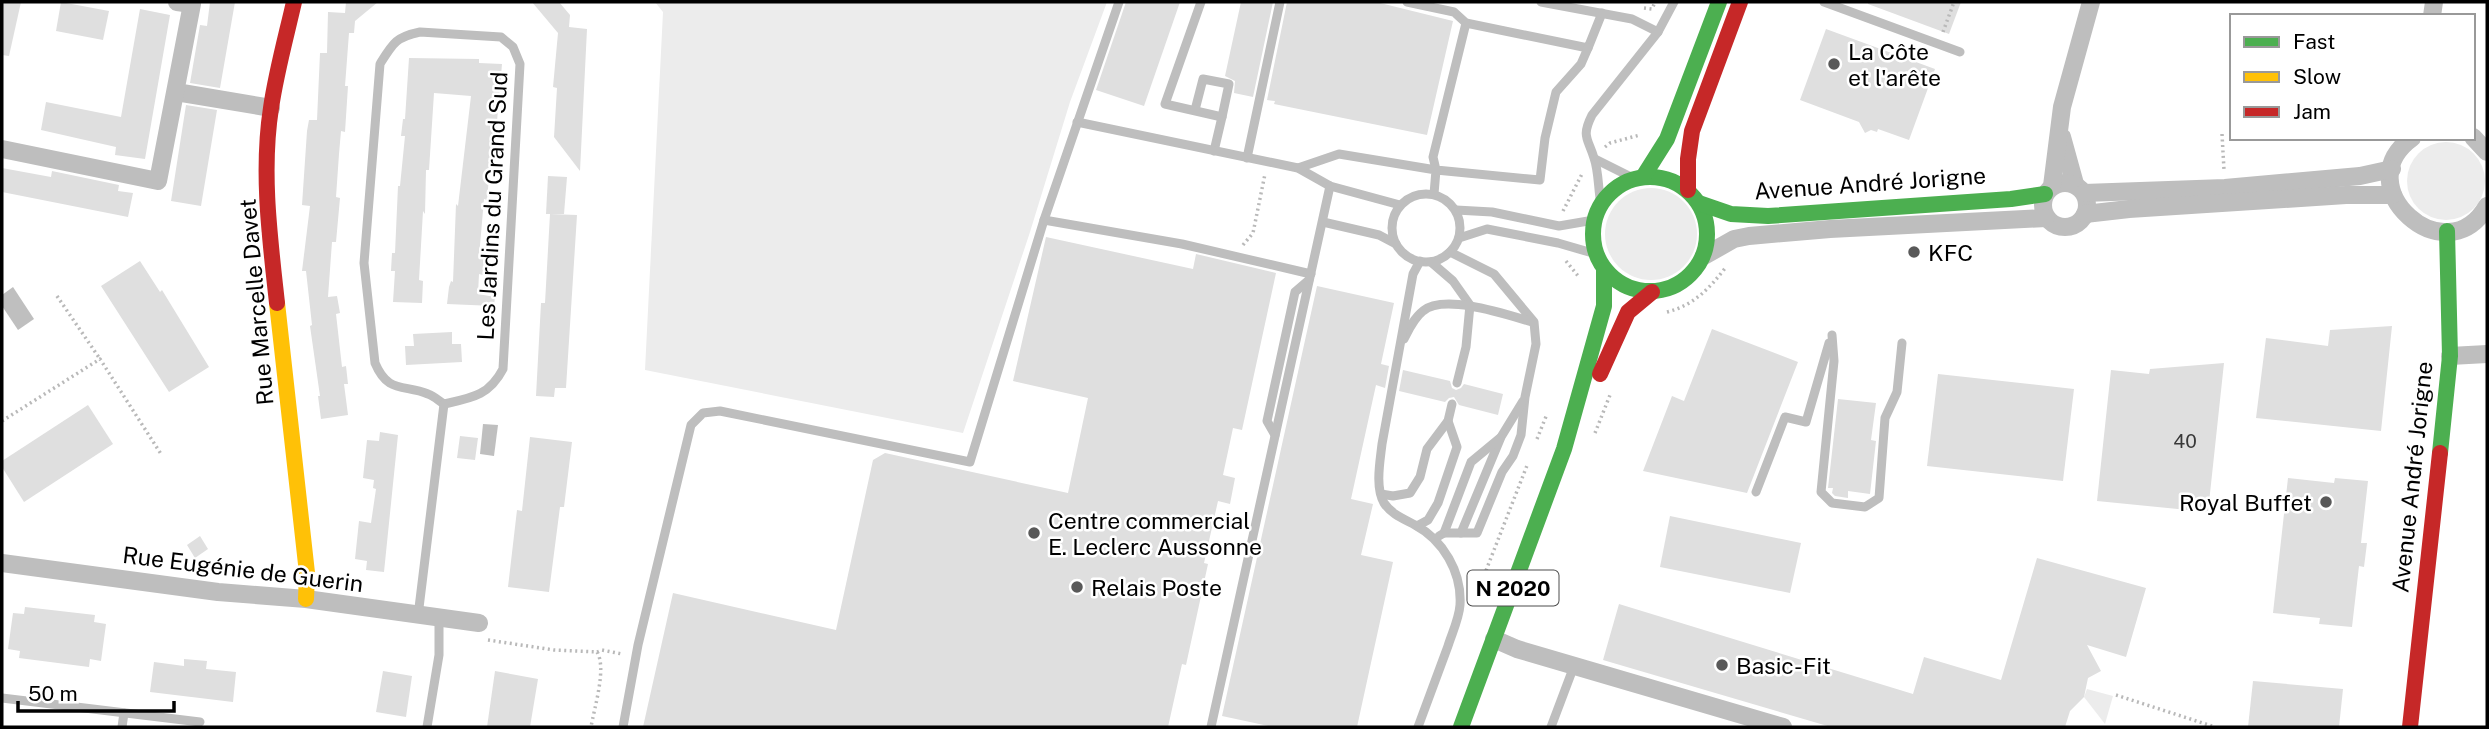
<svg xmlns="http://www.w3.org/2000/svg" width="2489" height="729" viewBox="0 0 2489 729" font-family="'Public Sans',sans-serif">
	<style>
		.green { fill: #ececec }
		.water { fill: #bfbfbf }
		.building { fill: #dfdfdf }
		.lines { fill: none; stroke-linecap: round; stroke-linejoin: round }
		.path { stroke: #b9b9b9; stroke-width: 3.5; stroke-dasharray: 2 3.5; stroke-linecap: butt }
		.lane { stroke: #bebebe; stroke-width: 9 }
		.street { stroke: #bebebe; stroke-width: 18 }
		.fast { stroke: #4caf50; stroke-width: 16 }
		.slow { stroke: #ffc107; stroke-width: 16 }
		.jam { stroke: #c62828; stroke-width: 16 }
		.poi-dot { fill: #595959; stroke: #fff; stroke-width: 2.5 }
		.labels { text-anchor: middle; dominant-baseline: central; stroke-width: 5; stroke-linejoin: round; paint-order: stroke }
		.number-label { font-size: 19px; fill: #383838 }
		.shield { fill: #fff; stroke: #4c4c4c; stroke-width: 2 }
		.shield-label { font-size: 21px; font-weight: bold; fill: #000 }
		.poi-label { font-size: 23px; fill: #000; stroke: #fff; text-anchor: start }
		.street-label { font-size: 23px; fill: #000; stroke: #fff }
	</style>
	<rect width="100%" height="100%" fill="#fff"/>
	<g class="green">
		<polygon points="655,2 1107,2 1070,102 1030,232 963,433 645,370 663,12"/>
		<circle cx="2446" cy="181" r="39"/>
		<circle cx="1651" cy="234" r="46"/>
		<polygon points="2087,689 2113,696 2105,724 2084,697"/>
	</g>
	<g class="water">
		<polygon points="13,287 34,319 18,330 2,306 2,295"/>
		<polygon points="483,424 498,425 494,456 480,454"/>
	</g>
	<g class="building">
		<polygon points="2,2 21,2 9,56 2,55"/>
		<polygon points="61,2 109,11 103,40 56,31"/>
		<polygon points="210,2 235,2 220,88 190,83 200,25 207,26"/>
		<polygon points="346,2 378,2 355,21 354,33 349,33 345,86 348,86 345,132 341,131 339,154 336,197 340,198 336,242 332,242 328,297 337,296 340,313 336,314 342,367 346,366 348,384 344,384 348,415 321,419 318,396 320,396 310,326 312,325 306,271 302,271 310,206 302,205 307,131 309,120 317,120 320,53 327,53 328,12 345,13"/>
		<polygon points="532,2 559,2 570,15 569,27 587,29 580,171 554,137 557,88 553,87 558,33"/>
		<polygon points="1126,2 1180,2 1144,106 1096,90"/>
		<polygon points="1241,2 1273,2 1253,97 1234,93 1235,81 1225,76"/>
		<polygon points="1287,2 1376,2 1453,21 1427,135 1274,104 1275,101 1267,100"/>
		<polygon points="1868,2 1961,2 1949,34 1868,4"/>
		<polygon points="140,9 170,15 145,159 115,155 116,147 41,130 46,102 121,117"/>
		<polygon points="1826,29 1935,69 1909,140 1878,129 1877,132 1871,130 1865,133 1859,122 1800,100"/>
		<polygon points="409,58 479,59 479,63 502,64 495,144 492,144 487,200 484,199 479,257 484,257 483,275 479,274 478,294 495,297 494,306 447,304 449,287 451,281 453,282 456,204 458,206 471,96 434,93 429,170 426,170 425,214 423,211 419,280 423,281 422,303 393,302 395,271 391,271 392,253 395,253 398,186 400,186 405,136 401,136 403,119 405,119"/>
		<polygon points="186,105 217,110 201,206 171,201"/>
		<polygon points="2,168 51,177 52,171 119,185 118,191 133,193 128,217 2,192"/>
		<polygon points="548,176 567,177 564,214 546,214"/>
		<polygon points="550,214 577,215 566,388 555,388 554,397 536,396 541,303 545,303"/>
		<polygon points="1046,237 1193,269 1196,254 1276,273 1242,430 1233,428 1223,475 1235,478 1230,504 1218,501 1204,563 1208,564 1186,665 1182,664 1168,727 643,727 673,593 836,630 873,460 885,453 1068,493 1088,398 1013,381"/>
		<polygon points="140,261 160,292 162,290 209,367 169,392 101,286"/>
		<polygon points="1317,286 1394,303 1381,364 1389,366 1385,388 1376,385 1351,499 1373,504 1361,555 1393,562 1357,727 1273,727 1222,716"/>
		<polygon points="2392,326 2381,431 2256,418 2266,338 2328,346 2330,330"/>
		<polygon points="1712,329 1798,362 1747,493 1643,471 1672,396 1684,401"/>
		<polygon points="452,332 452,344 461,344 462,362 406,365 405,346 414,346 413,334"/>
		<polygon points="2224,363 2208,512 2097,501 2111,370 2149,374 2150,369"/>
		<polygon points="1403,370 1450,381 1452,388 1456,390 1461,388 1464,384 1503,394 1498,415 1459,405 1454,397 1449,398 1445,402 1399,391"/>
		<polygon points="1938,374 2074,389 2063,481 1927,466"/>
		<polygon points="1838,399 1876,403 1871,440 1876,441 1870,494 1848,491 1848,498 1835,496 1832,493 1833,488 1828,488"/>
		<polygon points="88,405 113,444 24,502 2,467 2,461"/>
		<polygon points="380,432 398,435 384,572 366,570 367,561 355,559 359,521 371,523 376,489 373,488 374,480 363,478 367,440 379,441"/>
		<polygon points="460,436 478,438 475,460 457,458"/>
		<polygon points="530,437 572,442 564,507 560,507 549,592 508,587 517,510 522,511"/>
		<polygon points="2288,478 2334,483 2335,478 2368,481 2361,543 2367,543 2364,567 2359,566 2352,627 2319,624 2320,618 2273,613"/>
		<polygon points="1670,516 1801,543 1790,593 1660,567"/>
		<polygon points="200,536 208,549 195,558 187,545"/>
		<polygon points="2037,558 2146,588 2126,657 2087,645 2101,671 2088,678 2084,697 2070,711 2065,727 1831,727 1603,660 1619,604 1913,694 1924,657 2001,680"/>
		<polygon points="25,607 95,615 94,622 106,624 101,661 90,659 89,667 19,658 20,651 8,649 13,613 24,614"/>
		<polygon points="184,659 207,661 206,669 236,672 233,702 150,692 154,662 184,666"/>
		<polygon points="383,671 412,676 406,717 376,712"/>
		<polygon points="495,671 538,679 530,727 487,727"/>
		<polygon points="2253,681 2343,689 2339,727 2248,727"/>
	</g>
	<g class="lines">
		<g class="path">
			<polyline points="1644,8 1652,9 1655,2"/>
			<polyline points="1943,32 1954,2"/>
			<polyline points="2222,134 2224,170"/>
			<polyline points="1605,147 1610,143 1640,135"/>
			<polyline points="1563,211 1582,174"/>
			<polyline points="1243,245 1253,233 1265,174"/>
			<polyline points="1566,261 1579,277"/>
			<polyline points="57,296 100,359"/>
			<path d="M 1667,312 C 1694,305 1709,289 1726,267"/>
			<polyline points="2,421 100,359 161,454"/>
			<polyline points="1595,433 1610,395"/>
			<polyline points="1537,439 1547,414"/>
			<polyline points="1476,596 1528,463"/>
			<path d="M 488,640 L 554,650 L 597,652 C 607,668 594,709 591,727"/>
			<polyline points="597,652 602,650 622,654"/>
			<polyline points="2116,695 2212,726"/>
		</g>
		<g class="lane">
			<polyline points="1201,2 1165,104 1222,117 1214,151"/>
			<polyline points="1407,2 1454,12 1466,23 1588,48 1602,13"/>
			<polyline points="1541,2 1632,19 1658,32"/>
			<polyline points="1824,2 1960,52"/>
			<polyline points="1466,23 1433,157 1436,170 1540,180 1545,138 1556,92 1581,64 1588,48"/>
			<path d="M 420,32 L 501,37 L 513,47 L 520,64 L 503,369 C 489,396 471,398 444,404 C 439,401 434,396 428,394 C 404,384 388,394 375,363 L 364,263 L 380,64 C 393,43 396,37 420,32 Z"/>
			<polyline points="1195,110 1203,79 1229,84 1222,117"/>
			<polyline points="1077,122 1298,168 1330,186 1400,205"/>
			<polyline points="1247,158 1280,2"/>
			<polyline points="1595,159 1635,179"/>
			<polyline points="1298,168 1339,154 1436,170 1434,194"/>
			<circle cx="1426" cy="228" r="34"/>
			<path d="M 1601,204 C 1598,190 1599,172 1594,158 C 1588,138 1581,137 1592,115 L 1658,32 L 1674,2"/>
			<polyline points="1456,210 1492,212 1559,226 1594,220"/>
			<polyline points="1044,220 1182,244 1311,274"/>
			<polyline points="1323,222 1379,235 1396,244"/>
			<polyline points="1459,238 1487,229 1558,243 1596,254"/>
			<polyline points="1450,252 1494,274 1534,322 1536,344 1525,397 1521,435 1513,456 1502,472 1477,533 1461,533"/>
			<polyline points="1431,262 1453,281 1470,305 1466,347 1457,383"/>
			<polyline points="1832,335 1834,361 1821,492 1832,503 1865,507 1879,498 1885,418 1897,392 1902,343"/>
			<path d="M 1404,339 C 1409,329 1414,318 1423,311 C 1444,293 1508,315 1532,322"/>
			<polyline points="1275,435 1267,421 1295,292 1309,280"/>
			<polyline points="1756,492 1785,417 1806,422 1829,343"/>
			<polyline points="1381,494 1393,496 1410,493 1420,477 1427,449 1448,421 1452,404"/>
			<polyline points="1417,526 1428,520 1438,503 1457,447 1448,421"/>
			<polyline points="1444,533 1461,533 1501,437 1523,401"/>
			<polyline points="1439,536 1444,533 1471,462 1500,438"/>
			<polyline points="418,616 444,404"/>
			<polyline points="2,698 200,722"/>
			<polyline points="122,727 124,713"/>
			<polyline points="427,727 439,655 439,619"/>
			<polyline points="623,727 638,645 691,425 703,413 720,411 970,462 1044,220 1119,2"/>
			<polyline points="1211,727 1330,186"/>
			<path d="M 1418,727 C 1428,700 1438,673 1448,646 C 1452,633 1459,619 1460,605 C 1462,572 1443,540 1415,525 C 1404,519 1391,514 1384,503 C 1375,487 1380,462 1382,444 L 1413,274 L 1420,261"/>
			<polyline points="1551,727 1574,666"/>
		</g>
		<g class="street">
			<polyline points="2432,16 2434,2"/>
			<polyline points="176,92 271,108"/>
			<polyline points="2062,137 2075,184"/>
			<polyline points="2473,137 2487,152"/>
			<path d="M 2412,138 C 2345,186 2446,277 2487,206"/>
			<polyline points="2,149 158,181 192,4 177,2"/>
			<circle cx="2065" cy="205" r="22"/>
			<polyline points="2052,186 2062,107 2091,2"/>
			<polyline points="2084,193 2225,188 2360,176 2392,169"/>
			<polyline points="2085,214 2129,209 2346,195 2393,195"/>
			<polyline points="1704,256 1734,239 1749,236 1830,229 2046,218"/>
			<polyline points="2450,356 2487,354"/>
			<polyline points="2,563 218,592 306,599 479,623"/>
			<polyline points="1494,639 1517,649 1783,727"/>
		</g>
		<g class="fast">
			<circle cx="1650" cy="234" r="57"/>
			<polyline points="1643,177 1667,139 1719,2"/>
			<polyline points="1699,203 1731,214 1768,216 2011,199 2045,194"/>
			<polyline points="2440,453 2450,356 2447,231"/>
			<polyline points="1461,727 1564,449 1604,306 1604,270"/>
		</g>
		<polyline class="slow" points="277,303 307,573 306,599"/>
		<g class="jam">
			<polyline points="1688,190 1688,159 1692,131 1740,2"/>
			<path d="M 277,303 C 270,239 261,172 271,108 C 276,73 286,37 294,2"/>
			<polyline points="1600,374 1628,312 1652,292"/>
			<polyline points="2410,727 2440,453"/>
		</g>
	</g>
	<g class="poi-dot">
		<circle cx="1834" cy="64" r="7"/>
		<circle cx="1914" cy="252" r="7"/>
		<circle cx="2326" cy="502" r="7"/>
		<circle cx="1034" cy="533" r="7"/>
		<circle cx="1077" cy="587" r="7"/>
		<circle cx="1722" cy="665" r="7"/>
	</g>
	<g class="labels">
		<g class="number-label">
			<text x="2185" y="441">40</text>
		</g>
		<rect class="shield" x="1467.5" y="570.5" width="91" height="35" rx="5"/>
		<g class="shield-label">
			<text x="1513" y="588">N 2020</text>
		</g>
		<g class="poi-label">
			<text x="1848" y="51">La Côte<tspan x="1848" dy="26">et l'arête</tspan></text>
			<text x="1928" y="252">KFC</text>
			<text x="2312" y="502" text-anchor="end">Royal Buffet</text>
			<text x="1048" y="520">Centre commercial<tspan x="1048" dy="26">E. Leclerc Aussonne</tspan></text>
			<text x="1091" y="587">Relais Poste</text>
			<text x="1736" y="665">Basic-Fit</text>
		</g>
		<g class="street-label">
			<text transform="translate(1870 183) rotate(-4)">Avenue André Jorigne</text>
			<text transform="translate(492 206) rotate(-87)">Les Jardins du Grand Sud</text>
			<text transform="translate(256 302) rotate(-95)">Rue Marcelle Davet</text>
			<text transform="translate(2412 477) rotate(-84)">Avenue André Jorigne</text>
			<text transform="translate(243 569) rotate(7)">Rue Eugénie de Guerin</text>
		</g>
	</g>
	<rect width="2489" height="729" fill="none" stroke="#000000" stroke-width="7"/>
	<rect x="2230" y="14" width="245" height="126" fill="#ffffff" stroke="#999999" stroke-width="2"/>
	<rect x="2244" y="37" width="35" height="10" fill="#4caf50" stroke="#999999" stroke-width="2"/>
	<text x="2293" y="49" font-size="21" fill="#000000">Fast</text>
	<rect x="2244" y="72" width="35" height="10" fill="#ffc107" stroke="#999999" stroke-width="2"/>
	<text x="2293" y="84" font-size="21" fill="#000000">Slow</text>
	<rect x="2244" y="107" width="35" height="10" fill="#c62828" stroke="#999999" stroke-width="2"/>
	<text x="2293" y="119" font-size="21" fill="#000000">Jam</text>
	<path d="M18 701v10h156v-10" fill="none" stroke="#000000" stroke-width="3.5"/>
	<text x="28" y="701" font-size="21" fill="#000000" stroke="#ffffff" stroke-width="5" paint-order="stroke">50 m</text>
</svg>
